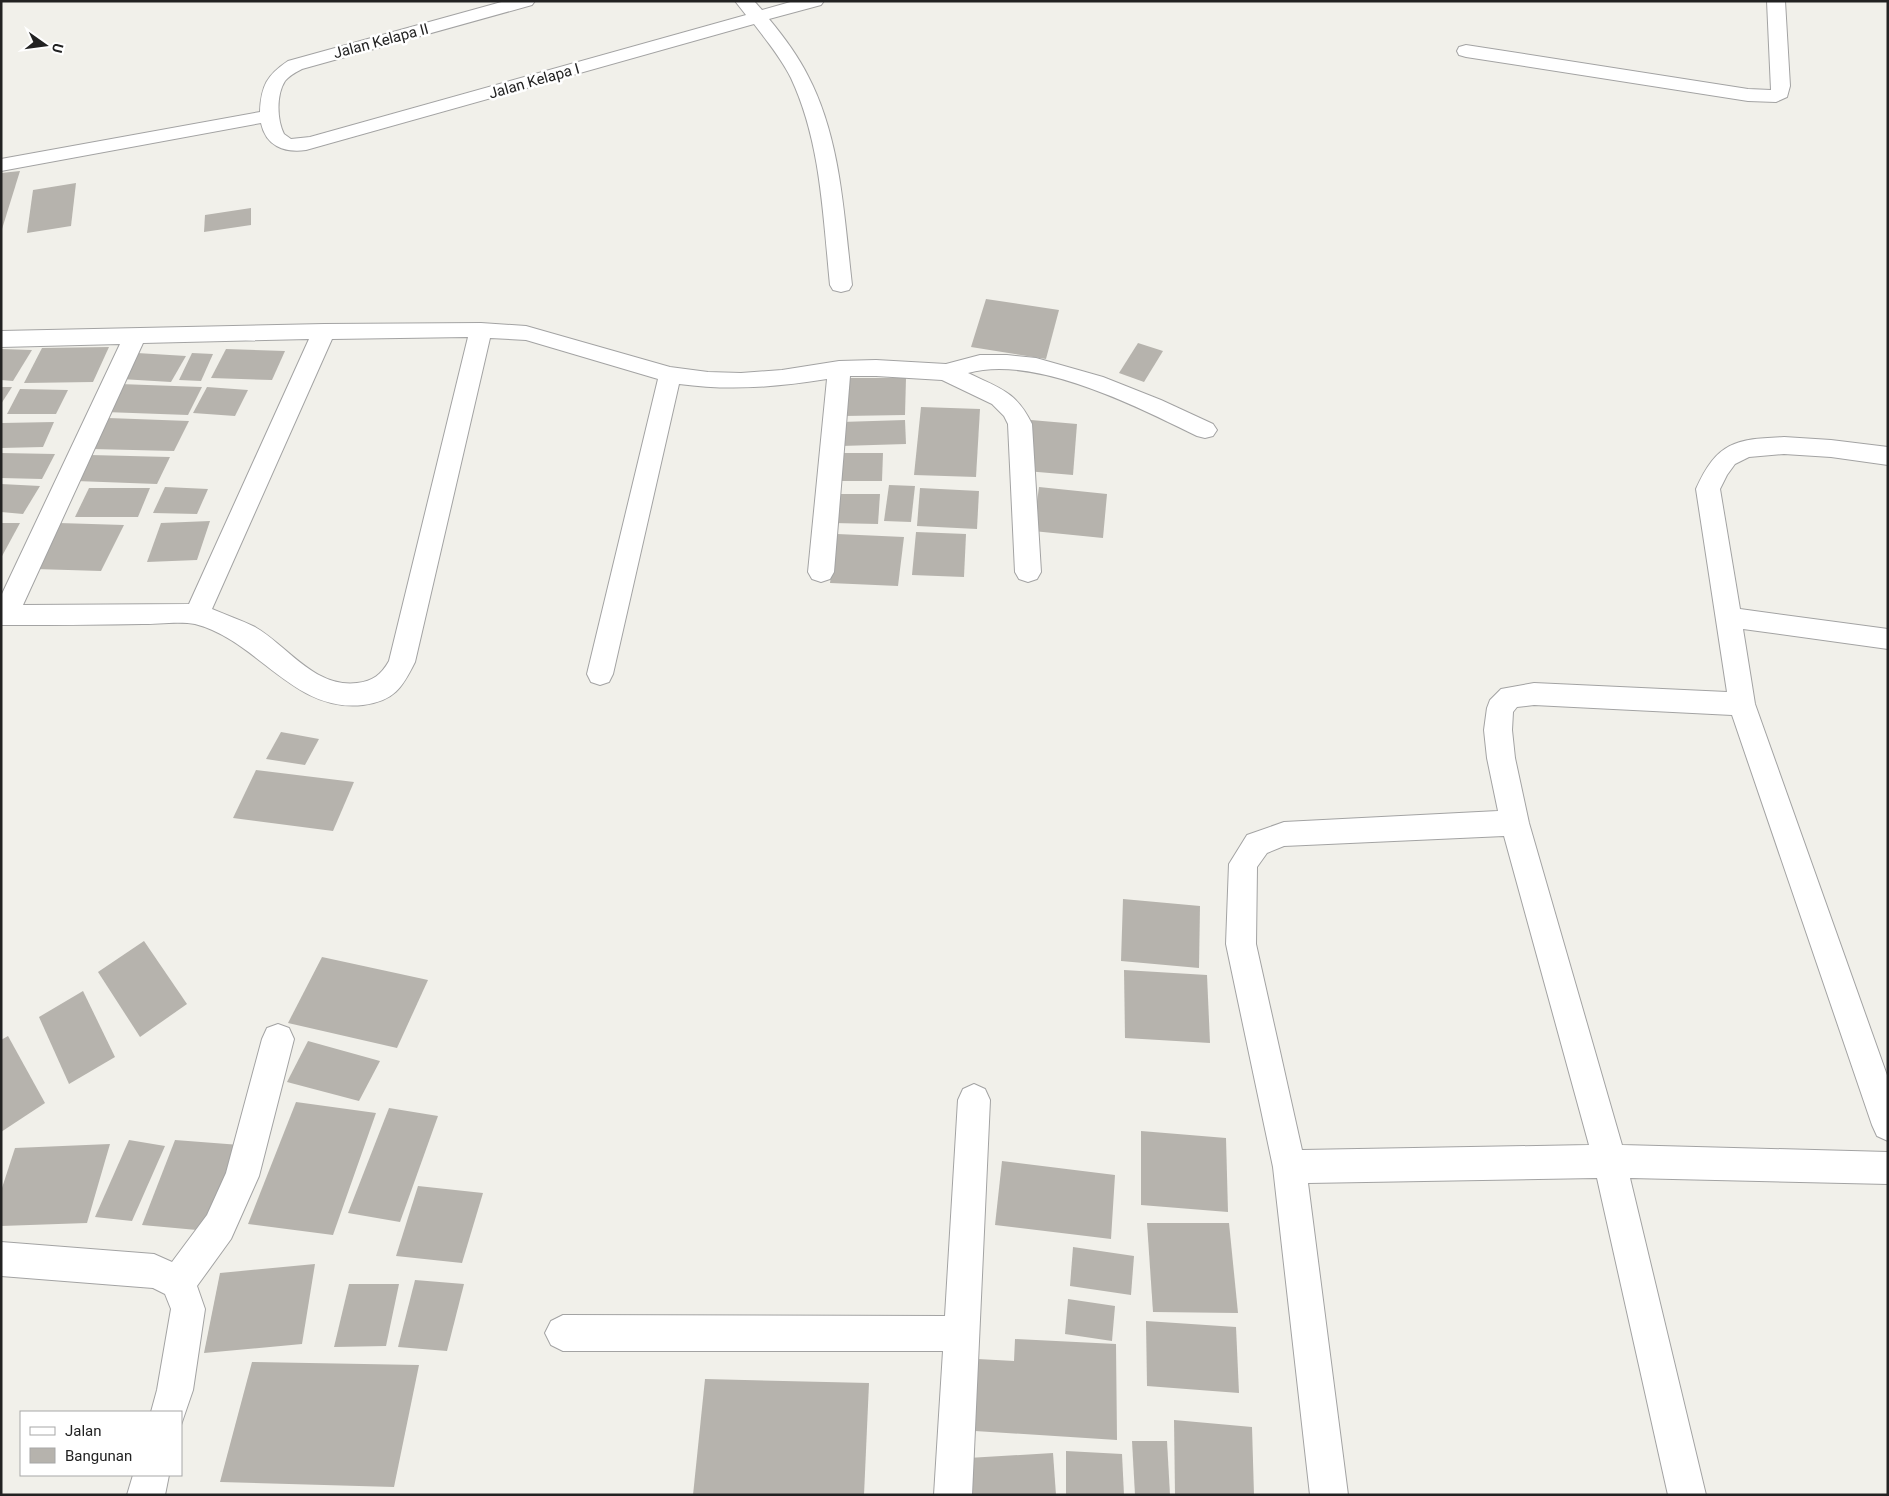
<svg xmlns="http://www.w3.org/2000/svg" width="1889" height="1496" viewBox="0 0 1889 1496" font-family="Roboto,sans-serif">
	<style>
		.building { fill: #b6b3ad }
		.lines { fill: none; stroke-linecap: round; stroke-linejoin: round }
		.minor-casing { stroke: #a3a3a3; stroke-width: 2 }
		.minor { fill: #fff; fill-rule: evenodd }
		.labels { text-anchor: middle; dominant-baseline: central; stroke-width: 5; stroke-linejoin: round; paint-order: stroke }
		.far-street-label { font-size: 15px; fill: #222; stroke: #fff }
	</style>
	<rect width="100%" height="100%" fill="#f1f0ea"/>
	<g class="building">
		<polygon points="20,171 2,229 1,229 1,173"/>
		<polygon points="76,183 71,226 27,233 33,190"/>
		<polygon points="251,208 251,225 204,232 205,215"/>
		<polygon points="986,299 1059,310 1046,359 971,347"/>
		<polygon points="1138,343 1163,351 1144,382 1119,373"/>
		<polygon points="109,347 93,382 24,383 42,348"/>
		<polygon points="1,349 32,350 13,381 1,380"/>
		<polygon points="226,349 285,351 272,380 211,378"/>
		<polygon points="137,353 186,356 171,382 121,379"/>
		<polygon points="192,353 213,354 201,381 179,380"/>
		<polygon points="846,378 906,378 905,415 844,416"/>
		<polygon points="120,384 202,387 188,415 105,412"/>
		<polygon points="1,387 12,387 1,404"/>
		<polygon points="207,387 248,390 235,416 193,413"/>
		<polygon points="20,389 68,390 56,414 7,414"/>
		<polygon points="921,407 980,409 976,477 914,475"/>
		<polygon points="108,418 189,421 174,451 92,449"/>
		<polygon points="905,420 906,444 841,446 841,422"/>
		<polygon points="1031,420 1077,424 1073,475 1026,471"/>
		<polygon points="54,422 43,447 1,448 2,423"/>
		<polygon points="1,453 55,454 42,479 1,478"/>
		<polygon points="837,453 883,453 882,481 835,481"/>
		<polygon points="90,455 170,457 157,484 76,481"/>
		<polygon points="1,484 40,486 23,514 1,512"/>
		<polygon points="889,485 915,486 911,522 884,521"/>
		<polygon points="165,487 208,489 197,514 153,513"/>
		<polygon points="1039,487 1107,494 1103,538 1033,531"/>
		<polygon points="89,488 150,488 138,517 75,517"/>
		<polygon points="920,488 979,491 977,529 917,526"/>
		<polygon points="835,494 880,494 878,524 833,523"/>
		<polygon points="210,521 197,560 147,562 161,523"/>
		<polygon points="1,523 20,523 1,558"/>
		<polygon points="59,523 124,525 101,571 35,569"/>
		<polygon points="916,532 966,534 964,577 912,575"/>
		<polygon points="837,534 904,537 898,586 830,583"/>
		<polygon points="281,732 319,739 305,765 266,759"/>
		<polygon points="256,770 354,782 333,831 233,818"/>
		<polygon points="1123,899 1200,906 1199,968 1121,961"/>
		<polygon points="144,941 187,1004 140,1037 98,972"/>
		<polygon points="322,957 428,980 397,1048 288,1023"/>
		<polygon points="1124,970 1207,975 1210,1043 1125,1038"/>
		<polygon points="83,991 115,1057 69,1084 39,1017"/>
		<polygon points="8,1036 45,1103 1,1132 1,1040"/>
		<polygon points="308,1041 380,1061 359,1101 287,1082"/>
		<polygon points="296,1102 376,1113 333,1235 248,1224"/>
		<polygon points="389,1108 438,1116 400,1222 348,1213"/>
		<polygon points="1141,1131 1226,1138 1228,1212 1141,1205"/>
		<polygon points="129,1140 165,1146 132,1221 95,1217"/>
		<polygon points="175,1140 240,1145 208,1231 142,1225"/>
		<polygon points="110,1144 87,1223 1,1226 1,1191 15,1148"/>
		<polygon points="1002,1161 1115,1175 1111,1239 995,1225"/>
		<polygon points="418,1186 483,1193 462,1263 396,1256"/>
		<polygon points="1147,1223 1229,1223 1238,1313 1153,1312"/>
		<polygon points="1073,1247 1134,1256 1131,1295 1070,1286"/>
		<polygon points="315,1264 302,1344 204,1353 220,1273"/>
		<polygon points="415,1280 464,1284 447,1351 398,1347"/>
		<polygon points="349,1284 399,1284 386,1346 334,1347"/>
		<polygon points="1068,1299 1115,1306 1112,1341 1065,1334"/>
		<polygon points="1146,1321 1236,1327 1239,1393 1147,1386"/>
		<polygon points="1015,1339 1116,1344 1117,1440 975,1431 978,1359 1014,1361"/>
		<polygon points="252,1362 419,1365 394,1487 220,1482"/>
		<polygon points="705,1379 869,1383 864,1495 693,1495"/>
		<polygon points="1174,1420 1252,1427 1254,1495 1175,1495"/>
		<polygon points="1132,1441 1167,1441 1170,1495 1135,1495"/>
		<polygon points="1066,1451 1122,1454 1124,1495 1066,1495"/>
		<polygon points="1053,1453 1056,1495 971,1495 968,1458"/>
	</g>
	<g class="lines">
		<defs>
			<g id="minor">
				<path d="M 505,1 L 535,1 L 532,5 L 302,69 C 296,72 289,76 285,81 C 276,95 277,120 284,134 L 291,139 L 310,137 L 746,15 L 735,1 L 754,1 L 762,10 L 794,1 L 824,1 L 821,5 L 769,19 C 784,37 798,56 808,76 C 841,139 844,216 852,285 L 849,290 L 841,292 L 833,290 L 830,285 C 823,216 821,142 791,78 C 781,58 767,41 754,24 L 306,150 C 284,153 266,146 261,123 L 1,171 L 1,159 L 260,112 C 261,86 267,75 288,61 Z"/>
				<polygon points="1767,1 1785,1 1790,86 1787,97 1776,102 1748,101 1466,57 1459,55 1457,51 1459,47 1466,45 1748,89 1771,90"/>
				<path d="M 481,323 L 526,326 L 670,367 L 708,372 L 741,373 L 782,370 L 839,361 L 876,360 L 946,364 L 980,355 L 1007,355 L 1036,358 L 1103,377 L 1161,400 L 1213,424 L 1217,430 L 1213,436 L 1205,438 L 1197,436 C 1137,407 1035,354 968,373 C 999,388 1016,391 1032,424 L 1041,572 L 1037,579 L 1028,582 L 1019,579 L 1015,572 L 1008,424 L 1004,416 L 992,404 L 942,380 L 876,376 L 850,376 L 834,572 L 830,579 L 821,582 L 812,579 L 808,572 L 827,379 C 776,387 731,391 679,384 L 613,674 L 609,682 L 600,685 L 591,682 L 587,674 L 658,379 L 526,340 L 490,338 L 415,662 C 402,688 394,701 363,705 C 293,713 258,640 195,624 C 181,621 157,624 142,624 C 95,625 48,625 1,625 L 1,596 L 120,344 L 1,347 L 1,331 L 324,324 ZM 468,337 L 389,661 C 381,675 373,681 357,683 C 314,688 288,646 255,627 C 241,620 226,615 212,609 L 332,339 ZM 309,339 L 189,604 L 23,605 L 143,343 Z"/>
				<path d="M 1784,437 L 1831,440 L 1888,447 L 1888,465 L 1831,457 L 1784,454 L 1749,457 L 1735,464 L 1727,475 L 1720,489 L 1740,609 L 1888,629 L 1888,649 L 1743,629 L 1755,704 L 1888,1078 L 1888,1141 L 1877,1136 L 1872,1125 L 1732,715 L 1534,705 L 1517,707 L 1513,712 L 1512,730 L 1515,758 L 1529,823 L 1622,1145 L 1888,1152 L 1888,1184 L 1630,1178 L 1706,1495 L 1668,1495 L 1597,1178 L 1308,1183 L 1348,1495 L 1310,1495 L 1273,1167 L 1226,944 L 1229,864 L 1247,835 L 1284,822 L 1498,811 L 1487,758 L 1484,730 L 1487,708 L 1490,700 L 1501,689 L 1534,683 L 1727,692 L 1696,489 C 1717,442 1735,439 1784,437 ZM 1504,836 L 1589,1145 L 1302,1150 L 1256,944 L 1257,867 L 1267,853 L 1284,846 Z"/>
				<polygon points="278,1024 289,1028 294,1039 259,1176 231,1239 197,1286 205,1309 193,1390 181,1425 181,1412 151,1412 157,1390 171,1309 165,1294 153,1288 1,1276 1,1242 154,1254 172,1262 207,1215 226,1173 262,1039 267,1028"/>
				<polygon points="974,1084 985,1089 990,1100 972,1495 934,1495 943,1351 563,1351 551,1345 545,1333 551,1321 563,1315 945,1316 958,1100 963,1089"/>
				<polygon points="133,1475 169,1475 165,1495 127,1495"/>
			</g>
		</defs>
		<use href="#minor" class="minor-casing"/>
		<use href="#minor" class="minor"/>
	</g>
	<g class="labels">
		<g class="far-street-label">
			<text transform="translate(381 41) rotate(-15)">Jalan Kelapa II</text>
			<text transform="translate(534 81) rotate(-16)">Jalan Kelapa I</text>
		</g>
	</g>
	<rect width="1889" height="1496" fill="none" stroke="#222222" stroke-width="5"/>
	<rect x="20" y="1411" width="162" height="65" fill="#ffffff" stroke="#a7a7a7"/>
	<rect x="30" y="1427" width="25" height="8" fill="#ffffff" stroke="#a7a7a7"/>
	<text x="65" y="1436" font-size="15" fill="#222222">Jalan</text>
	<rect x="30" y="1448" width="25" height="15" fill="#b6b3ad" stroke="#a7a7a7"/>
	<text x="65" y="1461" font-size="15" fill="#222222">Bangunan</text>
	<g transform="translate(45 45) rotate(104)" stroke="#ffffff" stroke-width="4" paint-order="stroke">
	<path d="M0-4L9 19L0 12L-9 19Z" fill="#222222"/>
	<text y="-8" font-size="14" font-weight="bold" text-anchor="middle" fill="#222222">U</text>
	</g>
</svg>
